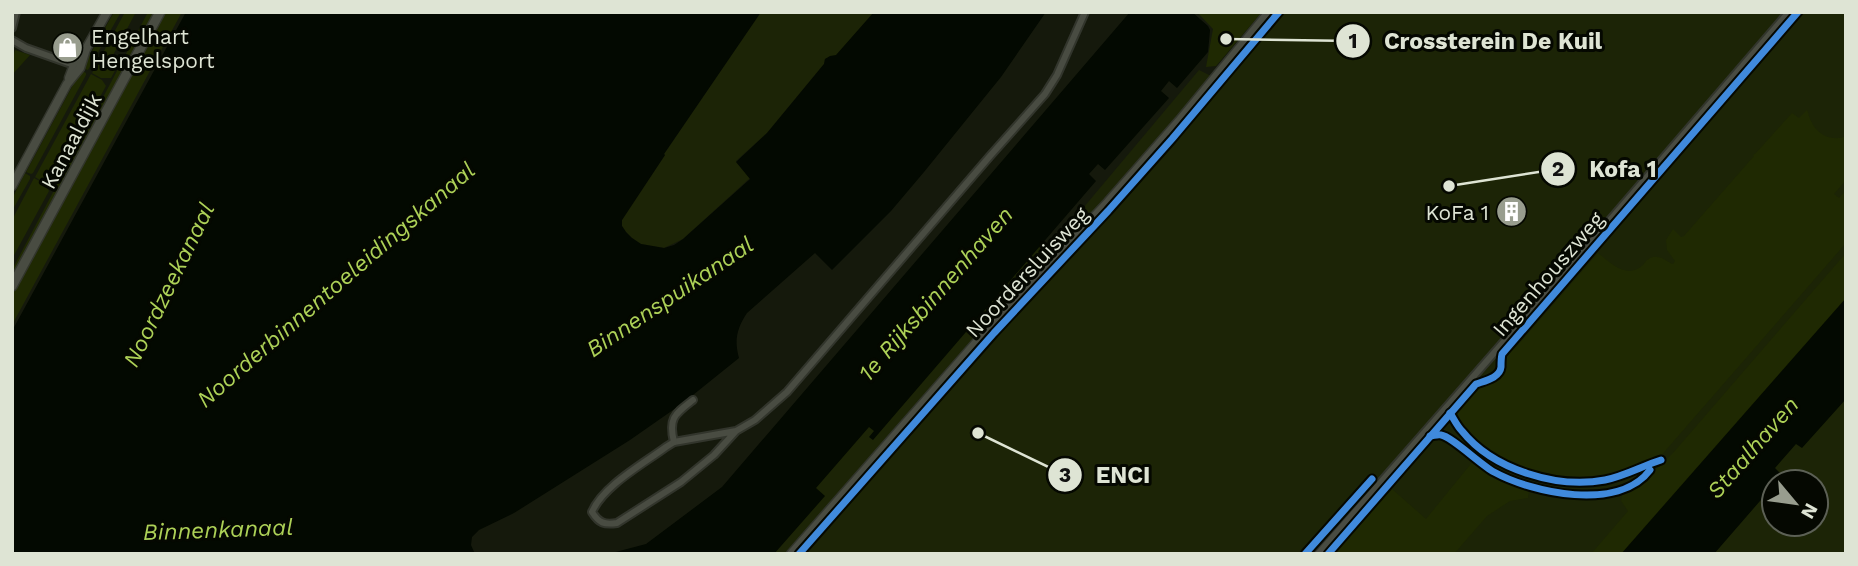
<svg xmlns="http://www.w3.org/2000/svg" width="1858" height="566" viewBox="0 0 1858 566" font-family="'Work Sans',sans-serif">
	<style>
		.built { fill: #1c2406; fill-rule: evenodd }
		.green { fill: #1f2902 }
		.water { fill: #030901 }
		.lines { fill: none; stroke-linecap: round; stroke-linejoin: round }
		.minor-casing { stroke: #32352c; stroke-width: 10 }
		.tertiary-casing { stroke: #32352c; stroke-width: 11 }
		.secondary-casing { stroke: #32352c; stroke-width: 12 }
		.minor { stroke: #494c42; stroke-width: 6 }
		.tertiary { stroke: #494c42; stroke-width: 8 }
		.secondary { stroke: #494c42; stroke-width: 9 }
		.cycleway-casing { stroke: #050801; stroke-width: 11 }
		.cycleway { stroke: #408adc; stroke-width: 7 }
		.labels { text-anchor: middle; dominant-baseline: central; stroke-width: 6; stroke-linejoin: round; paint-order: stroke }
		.poi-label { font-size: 21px; fill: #dee4d4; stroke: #050801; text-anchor: start }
		.street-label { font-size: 21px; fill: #dee4d4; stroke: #050801 }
		.water-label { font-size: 23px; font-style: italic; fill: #add157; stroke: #050801 }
		.leader { fill: none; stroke: #dee4d4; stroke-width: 2.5 }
		.callout-dot { fill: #dee4d4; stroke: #050801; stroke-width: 2.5 }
		.mark-label { font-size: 21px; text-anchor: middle; font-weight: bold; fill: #111 }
		.callout-label { font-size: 23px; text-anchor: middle; font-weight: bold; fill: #dee4d4; stroke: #050801; stroke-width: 6; stroke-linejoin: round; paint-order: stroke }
	</style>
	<rect width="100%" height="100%" fill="#15190c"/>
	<g class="built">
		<polygon points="761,12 874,12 836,56 825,59 824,64 767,133 736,161 750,178 683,239 664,248 641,244 632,238 626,232 622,226 622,220 665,155 664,154"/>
		<path d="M 1283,12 L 1846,12 L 1846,554 L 755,554 L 1031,237 L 1047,251 L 1199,70 L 1225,83 ZM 1774,482 L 1816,482 L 1816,524 L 1774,524 Z"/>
	</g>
	<g class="green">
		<polygon points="114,12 121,12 88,70 82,68 89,52 91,53"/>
		<polygon points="125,12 136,12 111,59 107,58 118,65 111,78 101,78 92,73"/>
		<polygon points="148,12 155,12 12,277 12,270"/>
		<polygon points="164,12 182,12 12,325 12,294"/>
		<polygon points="1197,12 1262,12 1216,66 1206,67 1213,29"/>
		<polygon points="15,50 30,55 12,75 12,61"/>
		<polygon points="81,70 86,73 86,75 33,173 31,174 26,172"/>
		<polygon points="91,74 102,80 106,86 54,181 53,183 43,182 35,177"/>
		<path d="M 1807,110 C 1809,114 1809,118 1811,121 C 1817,135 1832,142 1846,136 L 1846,180 L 1834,194 L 1839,198 L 1846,190 L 1846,243 L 1659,458 C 1599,491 1532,488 1478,444 C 1467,435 1454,425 1455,410 L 1479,385 L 1500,376 L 1503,370 L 1503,356 L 1510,349 L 1517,346 L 1598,253 C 1611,263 1627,280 1643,265 C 1647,260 1650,256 1657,257 C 1663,257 1667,262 1673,264 L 1675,261 L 1667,250 L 1666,240 L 1673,229 L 1681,237 L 1684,236 L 1754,156 L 1753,155 L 1756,153 L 1792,113 L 1799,118 Z"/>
		<polygon points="25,173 30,176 30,179 12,211 12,199"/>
		<polygon points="34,178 45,184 49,191 12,259 12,220"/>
		<polygon points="1846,253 1846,298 1621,554 1591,554 1628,511 1621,501 1623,488 1651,475 1673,453"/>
		<polygon points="1474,460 1495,474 1529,490 1528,498 1510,501 1487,516 1454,554 1334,554 1392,489 1426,519"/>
	</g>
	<g class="water">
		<path d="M 186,12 L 761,12 L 664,154 L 665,155 L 622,220 L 622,226 L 626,232 L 632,238 L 641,244 L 664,248 L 674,245 L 683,239 L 750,179 L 736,162 L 767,133 L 824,64 L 825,59 L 830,56 L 836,55 L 874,12 L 1046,12 L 1001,77 L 924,172 L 891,211 L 832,270 L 815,253 L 747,313 C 737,328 734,340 739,358 L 683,403 L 630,440 L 514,513 L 479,530 L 472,537 L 471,545 L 475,554 L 12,554 L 12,331 Z"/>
		<polygon points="1130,12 1192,12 1208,26 1210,30 1208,52 1177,88 1169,81 1161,91 1169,98 1105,170 1098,164 1089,174 1096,181 873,440 869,437 874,431 869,427 816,488 825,496 774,554 608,554 646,544 722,487"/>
		<polygon points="1846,298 1846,399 1802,448 1796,444 1775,468 1780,473 1774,479 1773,486 1714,554 1621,554"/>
	</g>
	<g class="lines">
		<defs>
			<g id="minor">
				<polyline points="12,28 16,12"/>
				<polyline points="12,40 26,48 74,65"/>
				<path d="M 736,431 L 674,442 L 666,447 C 643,464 603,486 592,512 C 599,523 604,525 617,523 L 681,482 L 714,455 L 736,431 L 755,420 L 787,392 L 990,156 L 1045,94 L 1057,75 L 1085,12"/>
				<path d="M 674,442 C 668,418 675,414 693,400"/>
				<polyline points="1318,554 1592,241 1789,12"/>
			</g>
			<g id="tertiary">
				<polyline points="69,78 74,65 86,49 107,12"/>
				<polyline points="12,186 67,84 80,68 86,49"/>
				<polyline points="791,554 981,337 1108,202 1179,121 1269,12"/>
			</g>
			<polyline id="secondary" points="12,286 160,12"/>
		</defs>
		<use href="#minor" class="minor-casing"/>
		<use href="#tertiary" class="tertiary-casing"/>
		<use href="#secondary" class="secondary-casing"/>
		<use href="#minor" class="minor"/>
		<use href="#tertiary" class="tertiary"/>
		<use href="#secondary" class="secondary"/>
		<defs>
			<g id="cycleway">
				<path d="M 1450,413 C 1454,419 1457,426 1462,431 C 1493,470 1558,489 1605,480 C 1625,476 1642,466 1661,460"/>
				<path d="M 1430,436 C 1433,436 1438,434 1441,435 C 1451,436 1481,465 1494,472 C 1532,493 1619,512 1650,470"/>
				<polyline points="799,554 994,333 1108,211 1172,139 1279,12"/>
				<polyline points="1305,554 1372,479"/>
				<path d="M 1328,554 L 1476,384 C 1484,381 1500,378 1501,367 C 1501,363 1501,358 1502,354 L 1798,12"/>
			</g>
		</defs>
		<use href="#cycleway" class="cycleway-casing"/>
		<use href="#cycleway" class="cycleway"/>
	</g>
	<defs>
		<symbol id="shop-disc" viewBox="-11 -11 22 22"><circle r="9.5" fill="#989d8e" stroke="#050801"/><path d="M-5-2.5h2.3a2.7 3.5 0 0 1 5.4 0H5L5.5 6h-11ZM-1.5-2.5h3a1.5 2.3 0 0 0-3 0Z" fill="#fff"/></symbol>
		<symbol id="building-disc" viewBox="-11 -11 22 22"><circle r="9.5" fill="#989d8e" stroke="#050801"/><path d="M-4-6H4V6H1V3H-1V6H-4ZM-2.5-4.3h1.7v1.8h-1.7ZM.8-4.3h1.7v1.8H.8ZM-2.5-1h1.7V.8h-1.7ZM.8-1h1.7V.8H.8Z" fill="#fff"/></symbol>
	</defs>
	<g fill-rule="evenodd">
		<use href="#shop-disc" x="50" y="30" width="35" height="35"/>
		<use href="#building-disc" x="1494" y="194" width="35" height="35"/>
	</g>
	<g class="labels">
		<g class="poi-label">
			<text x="91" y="36">Engelhart<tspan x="91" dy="24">Hengelsport</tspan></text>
			<text x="1489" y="212" text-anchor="end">KoFa 1</text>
		</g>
		<g class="street-label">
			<text transform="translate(71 141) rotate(-62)">Kanaaldijk</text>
			<text transform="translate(1027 272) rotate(-47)">Noordersluisweg</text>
			<text transform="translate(1548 274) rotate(-49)">Ingenhouszweg</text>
		</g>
		<g class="water-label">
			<text transform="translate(169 285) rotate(-64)">Noordzeekanaal</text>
			<text transform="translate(336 285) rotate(-41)">Noorderbinnentoeleidingskanaal</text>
			<text transform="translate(936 294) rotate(-49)">1e Rijksbinnenhaven</text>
			<text transform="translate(670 297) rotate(-34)">Binnenspuikanaal</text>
			<text transform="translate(1753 448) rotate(-49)">Staalhaven</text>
			<text transform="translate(218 530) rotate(-2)">Binnenkanaal</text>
		</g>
	</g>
	<path class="leader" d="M1226 39L1353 41M1449 186L1558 169M978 433L1065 475"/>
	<g class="callout-dot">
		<circle cx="1226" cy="39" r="7"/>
		<circle cx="1449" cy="186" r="7"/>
		<circle cx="978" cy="433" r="7"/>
		<circle cx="1353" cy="41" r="18"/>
		<circle cx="1558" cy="169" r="18"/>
		<circle cx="1065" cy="475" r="18"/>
	</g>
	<g class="mark-label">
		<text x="1353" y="48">1</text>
		<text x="1558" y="176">2</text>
		<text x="1065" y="482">3</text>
	</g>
	<g class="callout-label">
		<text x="1493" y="49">Crossterein De Kuil</text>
		<text x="1623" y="177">Kofa 1</text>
		<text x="1123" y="483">ENCI</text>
	</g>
	<rect width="1858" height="566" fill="none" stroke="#dee4d4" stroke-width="28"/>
	<g transform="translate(1795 503) rotate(119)"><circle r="33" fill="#050801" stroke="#5c6055" stroke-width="2"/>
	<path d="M0-5L12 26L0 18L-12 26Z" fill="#989d8e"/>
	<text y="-10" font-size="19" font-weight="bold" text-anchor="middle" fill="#dee4d4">N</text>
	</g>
</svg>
